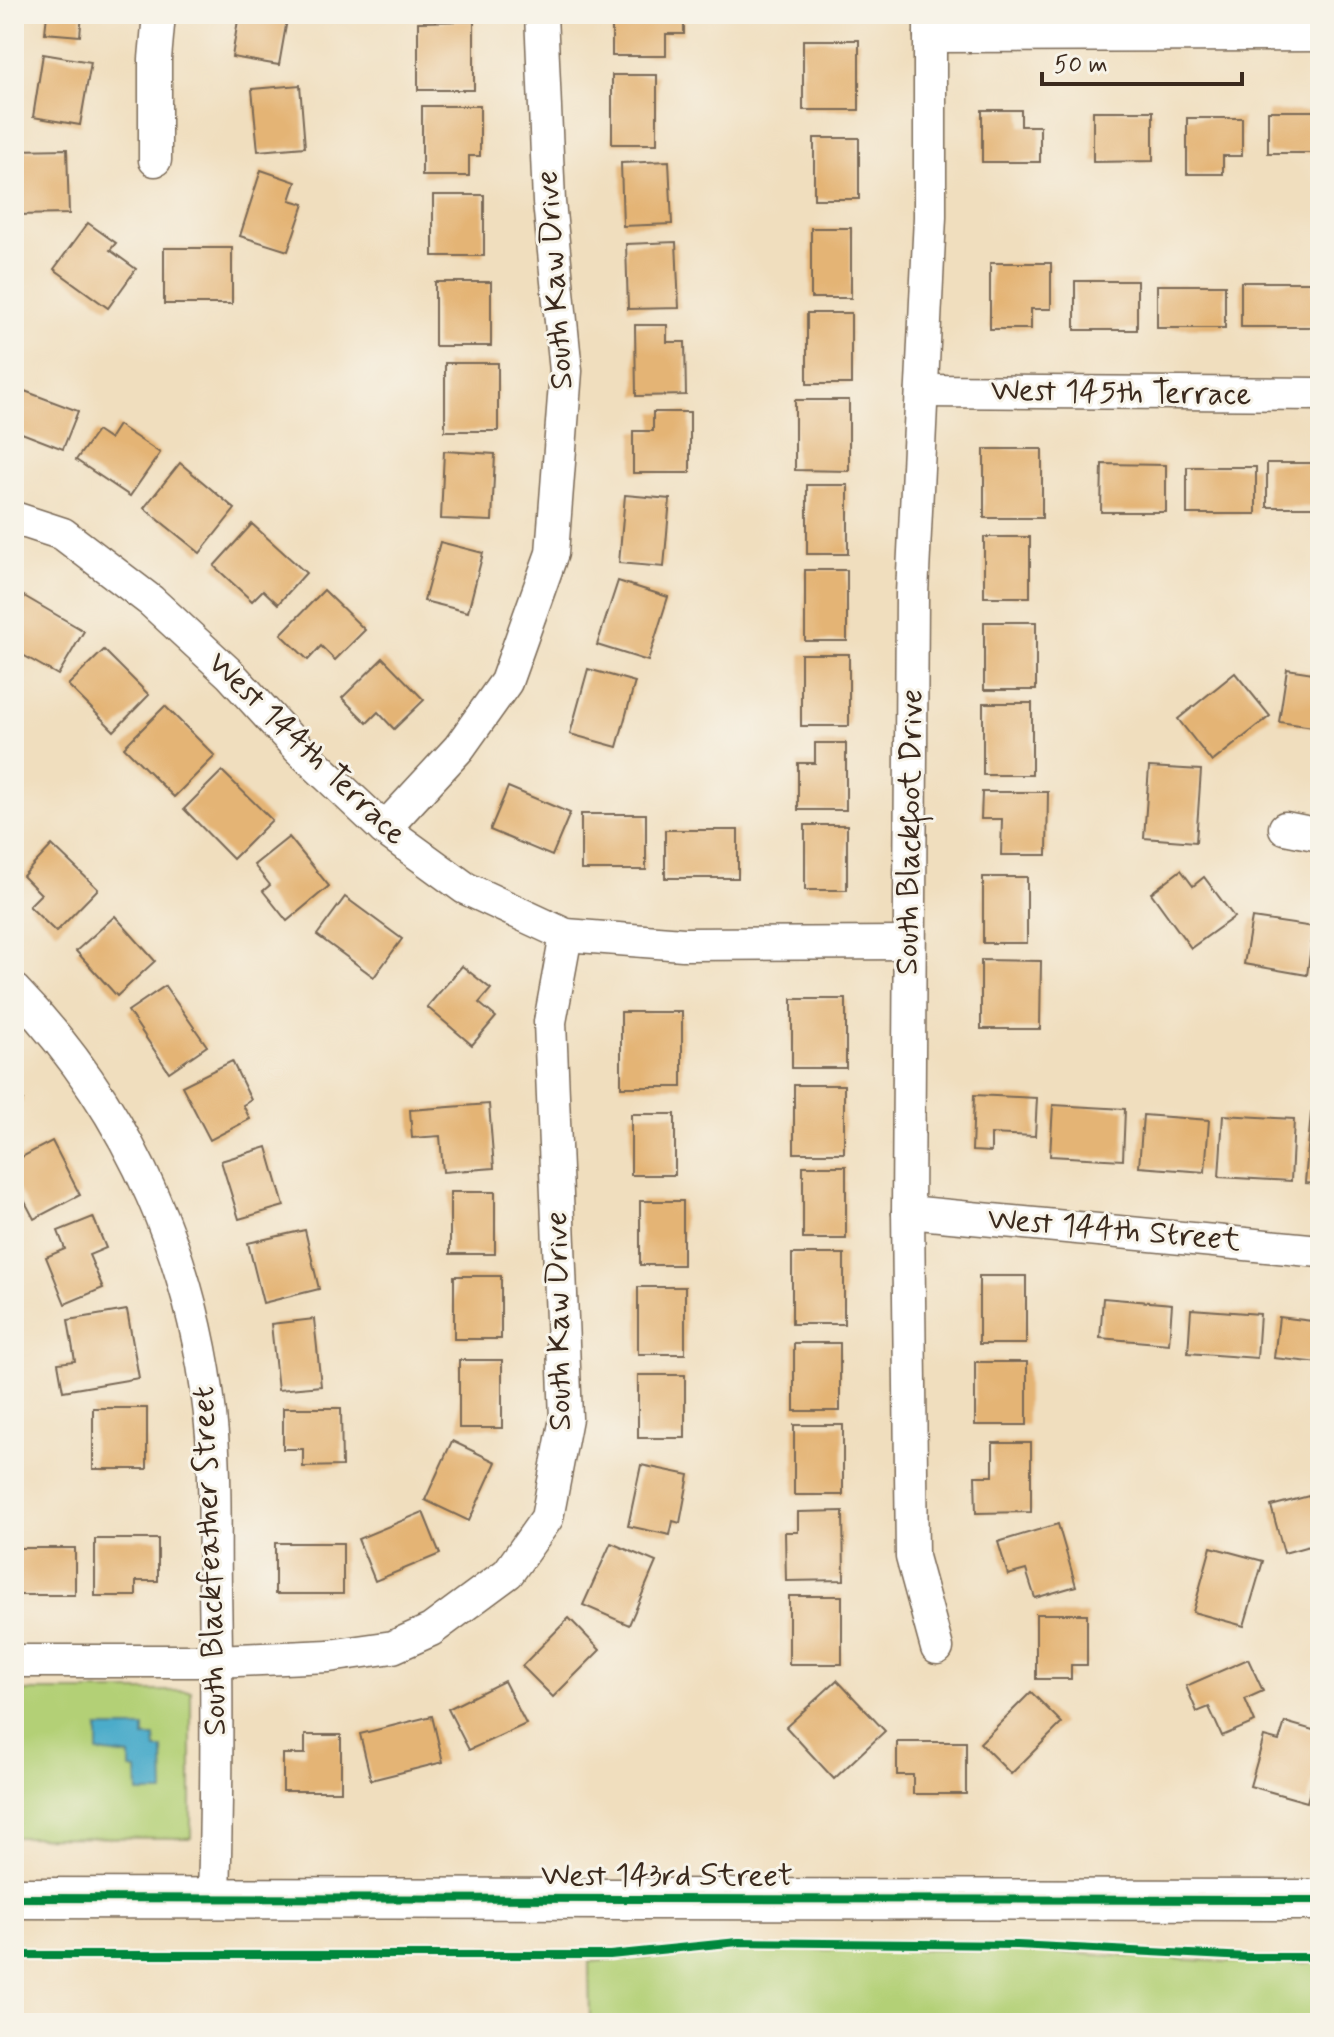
<svg xmlns="http://www.w3.org/2000/svg" width="1334" height="2037" viewBox="0 0 1334 2037" font-family="Mynerve,sans-serif">
	<style>
		.green { fill: #b3d076; stroke: #777d4a; stroke-width: 2 }
		.water { fill: #4bacca; stroke: #436b74; stroke-width: 2 }
		.building { fill: #e4b474 }
		.lines { fill: none; stroke-linecap: round; stroke-linejoin: round }
		.minor-casing { stroke: #7a6956; stroke-width: 35 }
		.tertiary-casing { stroke: #7a6956; stroke-width: 43 }
		.minor { stroke: #fff; stroke-width: 32 }
		.tertiary { stroke: #fff; stroke-width: 40 }
		.cycleway-casing { stroke: #f7f3e8; stroke-width: 13 }
		.cycleway { stroke: #00873e; stroke-width: 8 }
		.labels { text-anchor: middle; dominant-baseline: central; stroke-width: 6; stroke-linejoin: round; paint-order: stroke }
		.street-label { font-size: 32px; fill: #3b2a1e; stroke: #f7f3e8 }
	</style>
	<rect width="100%" height="100%" fill="#f7f3e8"/>
	<filter id="ink" filterUnits="userSpaceOnUse"><feTurbulence type="fractalNoise" baseFrequency=".0125" numOctaves="2"/><feDisplacementMap in="SourceGraphic" scale="16" xChannelSelector="R" yChannelSelector="G"/><feConvolveMatrix kernelMatrix="1 2 1 2 8 2 1 2 1" color-interpolation-filters="sRGB"/></filter>
	<filter id="wash" filterUnits="userSpaceOnUse"><feTurbulence type="fractalNoise" baseFrequency=".006" numOctaves="4" result="noise"/><feDisplacementMap in="SourceGraphic" scale="32" xChannelSelector="R" yChannelSelector="G"/><feGaussianBlur stdDeviation="1.8" result="paint"/><feColorMatrix in="noise" values="0 0 0 0 0 0 0 0 0 0 0 0 0 0 0 0 0 1.4 0 .05"/><feComposite in="paint" operator="in"/></filter>
	<g filter="url(#wash)">
		<rect width="100%" height="100%" fill="#f0debe"/>
		<g class="green">
			<polygon points="14,1691 191,1691 191,1838 14,1837"/>
			<polygon points="740,1950 1008,1950 1247,1963 1320,1963 1320,2023 590,2023 589,1962"/>
		</g>
		<polygon class="water" points="98,1728 144,1728 144,1737 155,1737 156,1749 163,1749 164,1793 138,1793 137,1770 130,1769 130,1756 98,1752"/>
		<g id="blocks">
			<g class="building">
				<polygon points="47,14 82,14 80,36 45,33"/>
				<polygon points="239,14 288,14 279,65 232,57"/>
				<polygon points="612,14 684,14 684,34 666,34 666,56 612,56"/>
				<polygon points="474,21 474,90 418,90 418,22"/>
				<rect x="803" y="40" width="56" height="70"/>
				<polygon points="43,54 91,62 80,125 33,117"/>
				<rect x="612" y="75" width="45" height="69"/>
				<polygon points="300,85 305,147 258,151 252,89"/>
				<polygon points="422,106 480,106 480,156 469,156 469,176 422,176"/>
				<polygon points="982,110 1021,110 1021,126 1040,126 1040,162 982,162"/>
				<polygon points="1093,111 1153,111 1153,161 1093,162"/>
				<rect x="1268" y="111" width="52" height="42"/>
				<polygon points="1187,118 1242,118 1242,156 1223,156 1223,174 1187,174"/>
				<rect x="814" y="138" width="45" height="61"/>
				<polygon points="67,149 69,214 14,215 16,150"/>
				<polygon points="669,161 672,224 623,226 621,163"/>
				<polygon points="261,170 296,182 290,200 304,204 288,251 240,236"/>
				<rect x="433" y="195" width="51" height="61"/>
				<polygon points="88,223 116,243 110,250 136,269 108,308 54,269"/>
				<rect x="811" y="228" width="40" height="70"/>
				<polygon points="676,242 679,308 628,309 626,244"/>
				<rect x="164" y="248" width="68" height="56"/>
				<polygon points="990,263 1051,263 1051,309 1031,309 1031,329 990,329"/>
				<rect x="1075" y="281" width="62" height="49"/>
				<rect x="435" y="282" width="56" height="64"/>
				<rect x="1241" y="282" width="72" height="45"/>
				<rect x="1157" y="285" width="68" height="43"/>
				<rect x="807" y="313" width="44" height="71"/>
				<polygon points="635,325 667,325 667,342 685,342 686,395 636,396"/>
				<rect x="445" y="363" width="53" height="68"/>
				<polygon points="14,387 78,411 63,449 14,430"/>
				<polygon points="795,400 849,400 849,471 795,470"/>
				<polygon points="653,412 690,412 690,473 633,473 633,431 653,431"/>
				<polygon points="118,425 160,453 130,496 76,460 97,431 109,439"/>
				<rect x="984" y="449" width="58" height="69"/>
				<polygon points="444,451 495,454 492,521 441,519"/>
				<polygon points="180,463 235,509 200,553 144,508"/>
				<rect x="1267" y="463" width="53" height="44"/>
				<polygon points="1102,464 1166,465 1166,512 1101,512"/>
				<rect x="1187" y="467" width="69" height="47"/>
				<rect x="807" y="485" width="41" height="69"/>
				<polygon points="625,495 670,499 664,567 619,563"/>
				<polygon points="252,524 306,573 278,604 263,590 252,601 214,566"/>
				<rect x="984" y="537" width="46" height="60"/>
				<polygon points="440,542 483,553 468,612 424,601"/>
				<rect x="805" y="570" width="42" height="71"/>
				<polygon points="618,581 668,597 648,661 597,645"/>
				<polygon points="324,590 365,630 335,660 321,646 308,660 281,634"/>
				<polygon points="24,596 84,631 58,675 14,650 14,613"/>
				<rect x="984" y="622" width="52" height="68"/>
				<polygon points="104,650 149,695 114,731 68,685"/>
				<rect x="801" y="654" width="48" height="72"/>
				<polygon points="383,658 424,700 394,729 378,712 367,723 342,698"/>
				<polygon points="588,669 635,682 617,747 570,734"/>
				<polygon points="1287,669 1320,674 1320,728 1279,722"/>
				<polygon points="1235,673 1270,716 1212,762 1178,719"/>
				<rect x="983" y="703" width="49" height="72"/>
				<polygon points="165,706 215,756 174,797 124,747"/>
				<polygon points="815,743 846,743 846,810 798,810 798,763 815,763"/>
				<polygon points="1149,767 1201,770 1196,842 1144,838"/>
				<polygon points="222,771 272,820 233,859 184,809"/>
				<polygon points="508,787 570,813 552,856 490,830"/>
				<polygon points="982,792 1048,792 1047,855 1001,855 1002,819 981,819"/>
				<rect x="581" y="814" width="65" height="56"/>
				<polygon points="14,821 22,825 14,841"/>
				<rect x="805" y="825" width="42" height="65"/>
				<rect x="665" y="830" width="73" height="48"/>
				<polygon points="289,837 329,886 287,921 263,891 270,885 254,865"/>
				<polygon points="52,845 98,889 56,932 29,906 41,894 23,876"/>
				<polygon points="1181,870 1193,886 1204,877 1234,917 1191,948 1151,893"/>
				<rect x="983" y="877" width="44" height="66"/>
				<polygon points="345,897 402,939 374,977 317,935"/>
				<polygon points="115,916 155,961 117,996 76,951"/>
				<polygon points="1252,918 1314,927 1307,975 1244,964"/>
				<polygon points="981,960 1041,961 1040,1029 981,1029"/>
				<polygon points="462,966 491,989 479,1003 496,1017 472,1045 427,1007"/>
				<polygon points="165,986 207,1046 169,1072 128,1011"/>
				<rect x="792" y="999" width="54" height="69"/>
				<rect x="621" y="1012" width="61" height="75"/>
				<polygon points="232,1061 251,1100 243,1105 250,1119 210,1140 182,1086"/>
				<rect x="794" y="1085" width="50" height="68"/>
				<polygon points="14,1089 23,1100 14,1107"/>
				<polygon points="974,1095 1037,1098 1035,1136 991,1134 991,1152 972,1151"/>
				<polygon points="489,1104 494,1168 443,1172 440,1136 412,1138 410,1110"/>
				<polygon points="1053,1105 1125,1109 1123,1160 1050,1156"/>
				<polygon points="1311,1113 1320,1114 1320,1184 1305,1183"/>
				<rect x="631" y="1114" width="44" height="61"/>
				<polygon points="1143,1115 1209,1120 1205,1172 1139,1167"/>
				<polygon points="1223,1115 1294,1119 1291,1181 1219,1177"/>
				<polygon points="52,1141 80,1195 34,1219 14,1181 14,1161"/>
				<polygon points="267,1147 284,1206 239,1219 221,1161"/>
				<rect x="803" y="1166" width="43" height="73"/>
				<rect x="450" y="1192" width="45" height="62"/>
				<rect x="640" y="1201" width="43" height="64"/>
				<polygon points="93,1217 106,1248 89,1255 103,1288 65,1304 46,1257 65,1249 58,1231"/>
				<polygon points="305,1230 319,1289 263,1303 248,1243"/>
				<rect x="792" y="1254" width="52" height="70"/>
				<rect x="454" y="1276" width="47" height="63"/>
				<rect x="979" y="1276" width="47" height="68"/>
				<rect x="638" y="1287" width="47" height="67"/>
				<polygon points="1103,1298 1172,1304 1169,1344 1100,1338"/>
				<polygon points="1191,1309 1260,1314 1257,1358 1188,1353"/>
				<polygon points="127,1310 139,1378 63,1391 58,1363 75,1361 68,1320"/>
				<polygon points="1279,1317 1320,1322 1320,1363 1274,1358"/>
				<polygon points="314,1319 321,1386 278,1390 271,1324"/>
				<rect x="794" y="1343" width="46" height="68"/>
				<rect x="459" y="1360" width="43" height="68"/>
				<rect x="975" y="1362" width="52" height="63"/>
				<rect x="638" y="1375" width="47" height="63"/>
				<rect x="93" y="1408" width="54" height="61"/>
				<polygon points="283,1408 341,1408 342,1466 303,1467 303,1449 283,1449"/>
				<rect x="794" y="1425" width="49" height="70"/>
				<polygon points="452,1441 496,1462 469,1521 425,1500"/>
				<polygon points="993,1443 1031,1443 1031,1512 976,1513 975,1476 993,1476"/>
				<polygon points="641,1465 689,1475 680,1523 673,1521 670,1535 628,1526"/>
				<polygon points="1320,1493 1320,1543 1284,1553 1271,1506"/>
				<polygon points="843,1511 844,1580 786,1581 785,1532 798,1532 798,1512"/>
				<polygon points="423,1512 440,1554 375,1581 358,1539"/>
				<polygon points="1058,1524 1076,1586 1035,1598 1026,1570 1008,1575 998,1542"/>
				<polygon points="95,1539 158,1539 158,1581 136,1581 136,1596 95,1596"/>
				<rect x="275" y="1543" width="68" height="51"/>
				<polygon points="611,1543 656,1562 629,1625 583,1605"/>
				<polygon points="1211,1547 1263,1561 1244,1626 1193,1612"/>
				<rect x="14" y="1548" width="61" height="47"/>
				<rect x="789" y="1596" width="53" height="68"/>
				<polygon points="1036,1614 1087,1614 1087,1665 1071,1665 1071,1679 1036,1679"/>
				<polygon points="569,1618 600,1650 553,1697 522,1666"/>
				<polygon points="1248,1659 1263,1691 1245,1699 1255,1722 1222,1736 1209,1707 1197,1712 1186,1686"/>
				<polygon points="837,1680 885,1731 834,1779 786,1727"/>
				<polygon points="504,1681 526,1724 469,1750 448,1709"/>
				<polygon points="1031,1692 1062,1723 1011,1774 980,1743"/>
				<polygon points="432,1716 443,1762 371,1780 360,1734"/>
				<polygon points="1285,1722 1320,1732 1320,1782 1313,1780 1307,1802 1250,1786 1264,1737 1279,1741"/>
				<polygon points="305,1735 341,1735 341,1791 283,1791 283,1754 305,1754"/>
				<polygon points="897,1742 966,1742 966,1794 913,1794 913,1775 897,1775"/>
			</g>
		</g>
	</g>
	<g filter="url(#ink)">
		<use href="#blocks" fill-opacity="0" stroke="#7a6956" stroke-width="2"/>
		<g class="lines">
			<defs>
				<g id="minor">
					<polyline points="930,14 930,217 912,594 908,1212 912,1557 937,1648"/>
					<polyline points="930,36 1320,35"/>
					<polyline points="155,160 155,59 159,14"/>
					<polyline points="922,391 1320,394"/>
					<polyline points="14,518 63,534 151,601 230,674 298,748 384,829 465,888 566,935 683,944 909,943"/>
					<polyline points="1285,828 1320,835"/>
					<polyline points="384,829 459,748 506,682 552,553 566,371 549,202 541,14"/>
					<path d="M 14,990 C 132,1111 198,1268 212,1435 C 216,1486 214,1537 215,1587 C 217,1690 217,1794 214,1897"/>
					<polyline points="908,1212 1320,1251"/>
					<polyline points="14,1661 216,1661 329,1656 393,1647 431,1630 508,1573 547,1518 566,1418 550,1022 566,935"/>
				</g>
				<polyline id="tertiary" points="14,1898 1320,1900"/>
			</defs>
			<use href="#minor" class="minor-casing"/>
			<use href="#tertiary" class="tertiary-casing"/>
			<use href="#minor" class="minor"/>
			<use href="#tertiary" class="tertiary"/>
			<defs>
				<g id="cycleway">
					<polyline points="14,1898 1320,1900"/>
					<polyline points="14,1955 610,1955 738,1942 1017,1945 1247,1957 1320,1957"/>
				</g>
			</defs>
			<use href="#cycleway" class="cycleway-casing"/>
			<use href="#cycleway" class="cycleway"/>
		</g>
	</g>
	<g class="labels">
		<g class="street-label">
			<text transform="translate(555 280) rotate(-94)">South Kaw Drive</text>
			<text transform="translate(1121 393) rotate(1)">West 145th Terrace</text>
			<text transform="translate(307 749) rotate(44)">West 144th Terrace</text>
			<text transform="translate(910 832) rotate(-89)">South Blackfoot Drive</text>
			<text transform="translate(1114 1230) rotate(5)">West 144th Street</text>
			<text transform="translate(559 1321) rotate(-91)">South Kaw Drive</text>
			<text transform="translate(210 1561) rotate(-92)">South Blackfeather Street</text>
			<text x="667" y="1876">West 143rd Street</text>
		</g>
	</g>
	<rect width="1334" height="2037" fill="none" stroke="#f7f3e8" stroke-width="48"/>
	<path d="M1042 72v12h200v-12" fill="none" stroke="#3b2a1e" stroke-width="4"/>
	<text x="1054" y="72" font-size="24" fill="#3b2a1e" stroke="#f7f3e8" stroke-width="6" paint-order="stroke">50 m</text>
</svg>
